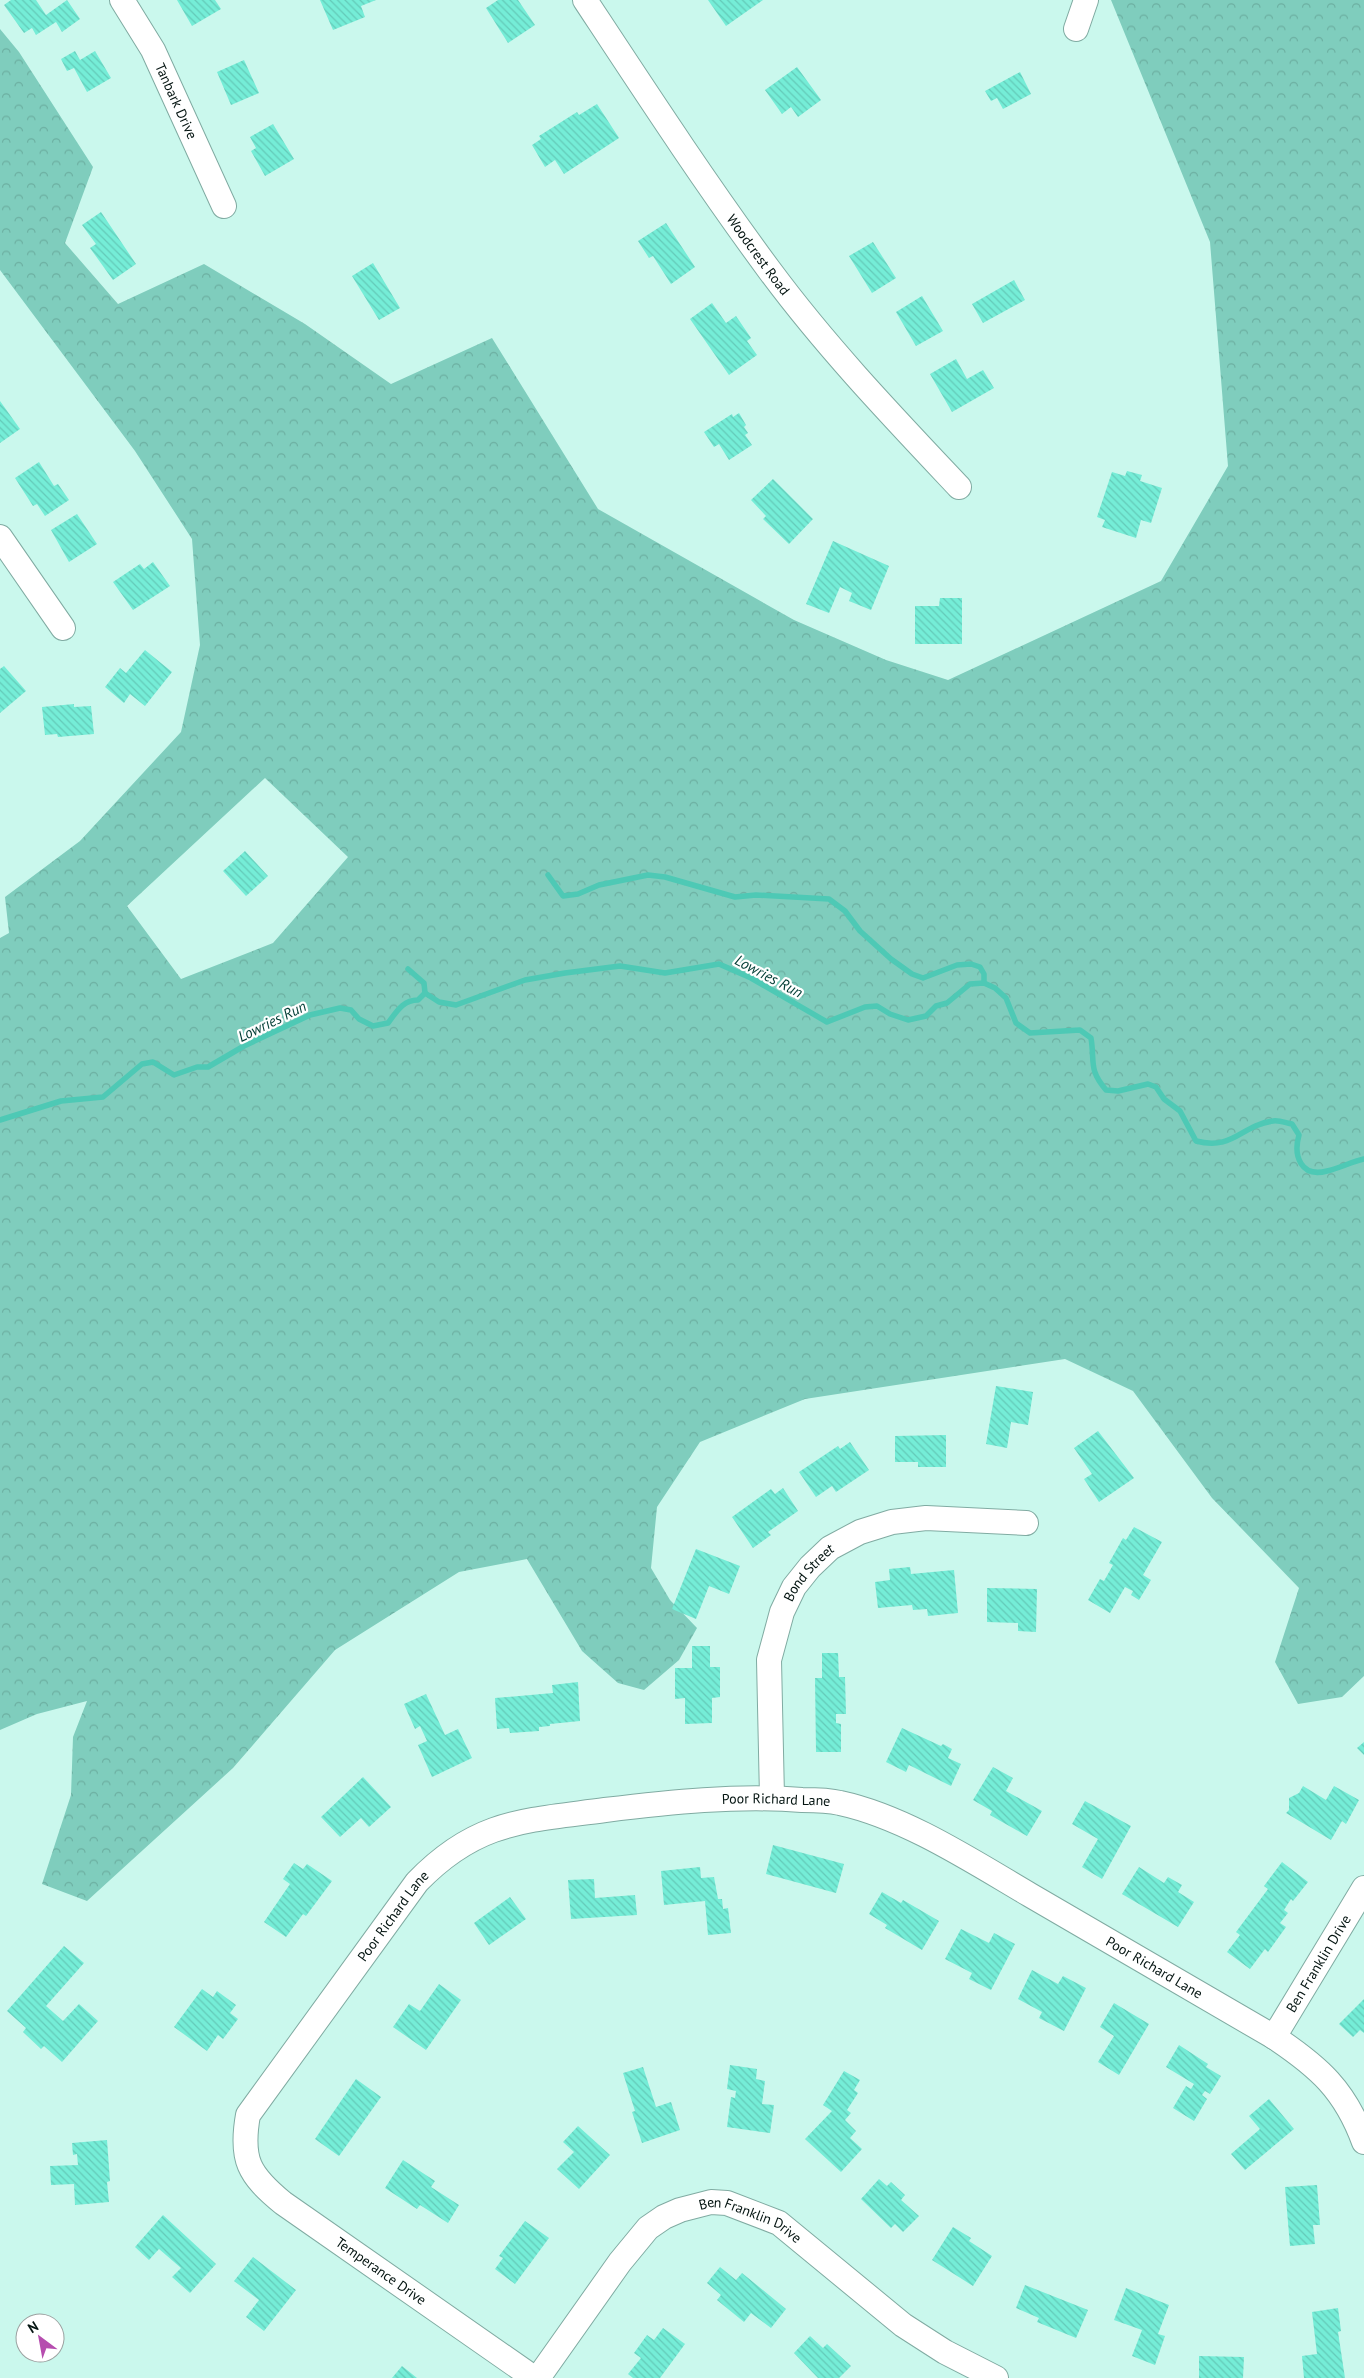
<svg xmlns="http://www.w3.org/2000/svg" width="1364" height="2378" viewBox="0 0 1364 2378" font-family="'PT Sans',sans-serif">
	<style>
		.forest { fill: url(#forest-crowns); fill-rule: evenodd }
		.lines { fill: none; stroke-linecap: round; stroke-linejoin: round }
		.stream { stroke: #4ec9b5; stroke-width: 5.5 }
		.building { fill: url(#building-back-hatch) }
		.street-casing { stroke: #80aba2; stroke-width: 26 }
		.street { stroke: #fff; stroke-width: 24 }
		.labels { text-anchor: middle; dominant-baseline: central; stroke-width: 4.5; stroke-linejoin: round; paint-order: stroke }
		.street-label { font-size: 14px; fill: #041411; stroke: #fff }
		.water-label { font-size: 15px; font-style: italic; fill: #013c34; stroke: #fff }
	</style>
	<defs>
		<pattern id="forest-crowns" width="20" height="18" patternUnits="userSpaceOnUse" patternTransform="scale(1.25)"><rect width="20" height="18" fill="#7fcdbd"/><path d="M2 6a3 3 0 1 1 6 0M12 15a3 3 0 1 1 6 0" fill="none" stroke="#6cafa1"/></pattern>
		<pattern id="building-back-hatch" width="6" height="6" patternUnits="userSpaceOnUse" patternTransform="scale(1.25)"><rect width="6" height="6" fill="#75edd7"/><path d="M-1 5l2 2M0 0l6 6M5-1l2 2" fill="none" stroke="#64cab8"/></pattern>
	</defs>
	<rect width="100%" height="100%" fill="#caf8ed"/>
	<path class="forest" d="M 1111,0 L 1364,0 L 1364,1676 L 1342,1697 L 1298,1704 L 1275,1662 L 1299,1588 L 1212,1498 L 1133,1391 L 1065,1359 L 805,1399 L 700,1442 L 657,1507 L 651,1568 L 670,1600 L 697,1628 L 679,1660 L 644,1690 L 618,1683 L 582,1651 L 527,1559 L 459,1572 L 335,1650 L 233,1768 L 87,1901 L 42,1884 L 71,1795 L 73,1737 L 87,1701 L 37,1714 L 0,1730 L 0,938 L 9,933 L 5,897 L 80,841 L 181,732 L 200,645 L 192,539 L 135,451 L 0,270 L 0,29 L 19,52 L 93,167 L 65,243 L 118,304 L 204,264 L 305,324 L 391,384 L 492,338 L 598,509 L 794,620 L 886,660 L 948,680 L 1161,581 L 1228,466 L 1210,242 ZM 265,778 L 348,857 L 273,943 L 181,979 L 127,906 Z"/>
	<g class="lines">
		<g class="stream">
			<polyline points="548,875 563,896 578,894 599,885 648,875 665,877 735,897 756,895 829,899 845,911 860,931 891,959 912,974 923,978 957,965 971,964 980,967 984,974 984,983"/>
			<polyline points="408,969 424,983 425,993"/>
			<path d="M 425,993 L 439,1002 L 456,1005 L 525,980 L 565,973 L 620,966 L 665,973 L 719,964 L 751,978 L 827,1022 L 865,1007 L 877,1006 L 890,1014 L 908,1020 L 926,1016 L 936,1006 L 947,1003 L 970,984 L 984,983 L 995,988 L 1006,998 L 1016,1023 L 1030,1033 L 1080,1030 L 1091,1038 C 1095,1062 1088,1069 1106,1090 L 1118,1091 L 1148,1084 L 1156,1087 L 1164,1099 L 1180,1111 L 1196,1141 C 1233,1151 1241,1125 1273,1121 C 1279,1120 1286,1123 1292,1124 L 1299,1135 C 1293,1156 1301,1178 1327,1171 C 1340,1168 1351,1162 1364,1159"/>
			<path d="M 0,1120 L 61,1101 L 103,1097 L 142,1064 L 153,1062 L 174,1075 L 197,1067 L 208,1067 L 244,1046 L 310,1015 L 340,1008 L 351,1010 L 359,1019 L 373,1026 L 388,1023 C 397,1011 403,1000 418,1000 L 425,993"/>
		</g>
	</g>
	<g class="building">
		<polygon points="11,0 36,0 46,15 67,0 80,19 62,32 56,22 36,35 32,28 24,33 4,5"/>
		<polygon points="177,0 215,0 221,9 192,26"/>
		<polygon points="320,0 376,0 361,6 365,17 333,30"/>
		<polygon points="498,0 518,0 535,25 508,43 486,8"/>
		<polygon points="708,0 763,0 726,26"/>
		<polygon points="75,51 80,60 95,51 111,78 87,92 74,68 67,71 61,59"/>
		<polygon points="244,60 259,93 231,105 217,72"/>
		<polygon points="797,67 821,100 798,117 791,107 782,114 765,90"/>
		<polygon points="1020,72 1031,94 1003,109 997,98 991,101 985,91"/>
		<polygon points="597,104 619,138 564,174 555,160 545,167 532,145 541,139 539,136 577,112 579,115"/>
		<polygon points="273,124 294,159 265,176 251,151 256,148 250,137"/>
		<polygon points="101,212 136,264 113,280 90,248 96,244 82,225"/>
		<polygon points="666,223 695,267 671,284 653,256 649,258 638,241"/>
		<polygon points="873,242 896,278 872,293 849,256"/>
		<polygon points="373,263 400,308 379,320 352,276"/>
		<polygon points="1014,280 1025,300 983,323 972,304"/>
		<polygon points="922,296 943,331 916,346 896,312"/>
		<polygon points="712,303 726,323 736,316 751,338 747,341 757,355 729,375 690,319"/>
		<polygon points="956,359 967,379 983,370 994,388 952,412 930,374"/>
		<polygon points="0,401 20,429 0,443"/>
		<polygon points="739,413 746,425 744,427 748,433 745,435 752,445 729,460 719,444 714,447 704,432 732,414 733,417"/>
		<polygon points="39,462 54,486 58,484 69,500 45,516 37,504 33,506 15,478"/>
		<polygon points="1127,471 1142,475 1140,481 1162,488 1151,523 1141,520 1136,538 1102,527 1105,520 1097,517 1112,472 1125,476"/>
		<polygon points="773,479 813,519 789,544 763,519 766,516 751,500"/>
		<polygon points="77,514 97,544 69,562 51,530"/>
		<polygon points="833,541 889,566 871,610 849,601 852,593 840,587 829,613 806,604"/>
		<polygon points="153,562 170,586 133,610 113,582 140,564 144,569"/>
		<polygon points="940,598 962,598 962,644 915,644 915,606 939,606"/>
		<polygon points="145,650 172,672 145,706 130,694 124,703 105,687 120,668 126,673"/>
		<polygon points="4,666 26,691 0,713 0,669"/>
		<polygon points="74,704 74,707 91,706 94,734 58,737 57,734 45,735 42,707"/>
		<polygon points="245,851 268,876 246,896 223,871"/>
		<polygon points="996,1386 1033,1392 1028,1425 1011,1422 1007,1448 986,1444"/>
		<polygon points="1098,1431 1134,1478 1099,1502 1084,1479 1092,1474 1074,1448"/>
		<polygon points="946,1435 946,1467 918,1467 918,1462 895,1462 895,1436"/>
		<polygon points="850,1442 869,1470 836,1492 832,1486 816,1497 799,1472 838,1446 840,1449"/>
		<polygon points="783,1488 798,1511 768,1532 771,1535 753,1548 732,1517 771,1489 775,1494"/>
		<polygon points="1134,1527 1162,1542 1143,1575 1151,1580 1139,1600 1131,1595 1133,1591 1125,1587 1110,1613 1088,1600 1100,1579 1104,1581 1113,1565 1109,1563 1123,1538 1126,1540"/>
		<polygon points="696,1549 740,1566 729,1594 709,1586 696,1619 672,1609"/>
		<polygon points="910,1567 911,1574 954,1570 958,1613 928,1616 927,1609 913,1610 912,1605 878,1608 875,1582 890,1580 889,1569"/>
		<polygon points="987,1588 1037,1589 1036,1632 1018,1631 1018,1623 987,1622"/>
		<polygon points="692,1646 710,1646 710,1667 720,1667 720,1697 712,1698 712,1723 685,1724 685,1698 675,1699 675,1668 692,1668"/>
		<polygon points="822,1653 838,1653 839,1677 845,1677 846,1714 836,1714 836,1723 841,1724 841,1752 816,1752 815,1678 822,1678"/>
		<polygon points="578,1682 580,1721 550,1724 550,1726 539,1727 539,1731 510,1733 509,1728 497,1729 495,1698 553,1693 552,1685"/>
		<polygon points="426,1694 445,1735 458,1729 472,1758 432,1777 418,1745 427,1741 420,1726 415,1729 404,1704"/>
		<polygon points="902,1728 941,1746 943,1744 952,1749 948,1758 961,1764 951,1786 909,1765 906,1772 886,1762"/>
		<polygon points="1364,1742 1364,1755 1357,1748"/>
		<polygon points="993,1767 1013,1778 1006,1791 1042,1811 1027,1836 990,1815 992,1811 973,1800"/>
		<polygon points="363,1777 391,1807 369,1827 361,1818 340,1837 321,1817"/>
		<polygon points="1303,1786 1326,1800 1334,1786 1359,1800 1346,1824 1342,1821 1331,1840 1286,1813 1289,1810 1289,1798 1299,1793"/>
		<polygon points="1085,1801 1131,1826 1102,1879 1082,1867 1098,1839 1072,1824"/>
		<polygon points="773,1845 844,1864 836,1893 766,1874"/>
		<polygon points="1282,1862 1308,1882 1293,1901 1291,1899 1284,1910 1288,1913 1280,1923 1286,1927 1268,1952 1265,1949 1250,1969 1227,1952 1240,1935 1236,1932 1268,1889 1264,1886"/>
		<polygon points="294,1863 303,1869 307,1864 332,1881 306,1916 303,1914 286,1937 264,1922 290,1884 283,1879"/>
		<polygon points="700,1867 701,1878 714,1877 718,1899 722,1899 723,1909 728,1908 731,1933 708,1935 705,1901 664,1905 661,1871"/>
		<polygon points="1139,1867 1164,1883 1168,1877 1182,1885 1178,1892 1194,1902 1178,1927 1122,1894"/>
		<polygon points="594,1879 595,1898 635,1895 637,1915 571,1919 568,1880"/>
		<polygon points="882,1892 901,1903 903,1900 939,1921 922,1950 885,1928 887,1925 869,1914"/>
		<polygon points="510,1897 526,1919 489,1945 474,1923"/>
		<polygon points="961,1929 989,1943 994,1933 1015,1944 991,1990 969,1979 972,1973 945,1959"/>
		<polygon points="64,1946 84,1963 46,2006 63,2021 79,2004 98,2021 62,2062 44,2046 41,2049 23,2032 26,2028 7,2011"/>
		<polygon points="1032,1970 1058,1984 1063,1976 1086,1988 1064,2031 1039,2018 1042,2012 1018,1999"/>
		<polygon points="439,1984 461,2000 426,2050 393,2027 409,2004 420,2011"/>
		<polygon points="202,1989 213,1997 217,1991 236,2005 230,2013 238,2019 223,2039 218,2035 207,2051 174,2027"/>
		<polygon points="1364,1999 1364,2033 1360,2030 1353,2037 1339,2024"/>
		<polygon points="1114,2003 1149,2024 1119,2075 1098,2062 1114,2036 1100,2027"/>
		<polygon points="1179,2045 1208,2064 1206,2067 1221,2076 1210,2094 1205,2091 1202,2095 1207,2099 1194,2121 1173,2108 1186,2086 1191,2089 1194,2084 1166,2067"/>
		<polygon points="730,2065 757,2069 756,2079 765,2081 762,2104 774,2105 770,2133 727,2127 731,2097 735,2098 736,2091 727,2089"/>
		<polygon points="643,2067 656,2107 671,2102 680,2130 642,2143 632,2112 635,2111 623,2073"/>
		<polygon points="844,2071 860,2080 854,2090 858,2093 847,2110 851,2113 845,2120 856,2131 850,2138 862,2149 841,2172 805,2139 832,2111 823,2105"/>
		<polygon points="356,2079 381,2097 339,2156 315,2139"/>
		<polygon points="1269,2099 1294,2129 1245,2170 1231,2154 1260,2129 1249,2116"/>
		<polygon points="578,2126 610,2155 579,2189 557,2169 574,2152 563,2142"/>
		<polygon points="107,2140 110,2181 107,2182 109,2202 75,2205 74,2184 51,2185 50,2166 78,2165 77,2154 73,2155 72,2143"/>
		<polygon points="403,2160 435,2181 431,2187 459,2205 448,2223 420,2205 417,2209 385,2188"/>
		<polygon points="879,2179 887,2186 891,2182 905,2195 901,2200 919,2216 903,2232 895,2224 891,2228 861,2199"/>
		<polygon points="1317,2185 1320,2225 1313,2225 1315,2244 1290,2246 1285,2187"/>
		<polygon points="163,2215 216,2264 190,2293 172,2277 181,2268 159,2249 149,2260 135,2247"/>
		<polygon points="525,2221 549,2238 515,2284 495,2269 503,2258 499,2256"/>
		<polygon points="953,2227 971,2238 969,2241 992,2256 973,2286 932,2260"/>
		<polygon points="253,2257 296,2290 264,2331 246,2317 259,2300 234,2281"/>
		<polygon points="720,2267 736,2280 742,2273 786,2309 771,2328 751,2313 744,2322 717,2300 721,2295 707,2283"/>
		<polygon points="1025,2285 1088,2310 1076,2338 1037,2322 1039,2318 1016,2308"/>
		<polygon points="1126,2288 1169,2305 1158,2334 1165,2336 1155,2365 1132,2356 1142,2330 1114,2320"/>
		<polygon points="1338,2308 1341,2331 1338,2332 1345,2378 1304,2378 1302,2356 1317,2354 1312,2312"/>
		<polygon points="663,2328 685,2344 660,2378 633,2378 628,2374 641,2358 634,2353 647,2335 654,2340"/>
		<polygon points="810,2336 823,2348 827,2344 851,2366 839,2378 818,2378 794,2353"/>
		<polygon points="1199,2356 1244,2357 1243,2378 1199,2378"/>
		<polygon points="402,2366 417,2378 392,2378"/>
	</g>
	<g class="lines">
		<defs>
			<g id="street">
				<path id="s1" d="M 122,0 L 153,50 L 224,206"/>
				<path id="s2" d="M 585,0 C 645,91 705,183 770,271 C 827,348 893,417 959,487"/>
				<polyline points="1076,29 1086,0"/>
				<polyline points="0,537 63,628"/>
				<path id="s3" d="M 772,1797 L 769,1660 L 782,1612 L 794,1587 L 810,1567 L 830,1548 L 860,1532 L 892,1522 L 926,1518 L 1026,1523"/>
				<path id="s4" d="M 1274,2037 L 1364,1888"/>
				<path id="s5" d="M 534,2378 L 283,2203 C 249,2175 240,2160 248,2115 L 417,1882 C 477,1820 524,1821 605,1810 C 670,1802 737,1795 802,1800 C 815,1800 828,1800 840,1803 C 905,1817 972,1861 1030,1895 C 1111,1942 1193,1990 1274,2037 C 1319,2067 1345,2090 1364,2142"/>
				<path id="s6" d="M 538,2378 L 620,2262 L 648,2228 L 664,2217 L 680,2210 L 711,2202 L 727,2203 L 779,2223 L 903,2325 L 945,2352 L 996,2378"/>
			</g>
		</defs>
		<use href="#street" class="street-casing"/>
		<use href="#street" class="street"/>
	</g>
	<g class="labels">
		<g class="street-label">
			<text stroke="none"><textPath href="#s1" startOffset="115">Tanbark Drive</textPath></text>
			<text stroke="none"><textPath href="#s2" startOffset="308">Woodcrest Road</textPath></text>
			<text stroke="none"><textPath href="#s3" startOffset="235">Bond Street</textPath></text>
			<text stroke="none"><textPath href="#s5" startOffset="1074">Poor Richard Lane</textPath></text>
			<text stroke="none"><textPath href="#s5" startOffset="654">Poor Richard Lane</textPath></text>
			<text stroke="none"><textPath href="#s4" startOffset="86">Ben Franklin Drive</textPath></text>
			<text stroke="none"><textPath href="#s5" startOffset="1494">Poor Richard Lane</textPath></text>
			<text stroke="none"><textPath href="#s6" startOffset="298">Ben Franklin Drive</textPath></text>
			<text transform="translate(381 2271) rotate(35)">Temperance Drive</text>
		</g>
		<g class="water-label">
			<text transform="translate(769 976) rotate(28)">Lowries Run</text>
			<text transform="translate(272 1021) rotate(-26)">Lowries Run</text>
		</g>
	</g>
	<g transform="translate(40 2338) rotate(328)"><circle r="24" fill="#ffffff" stroke="#9ba1a0"/>
	<path d="M0-4L9 19L0 12L-9 19Z" fill="#b64daf"/>
	<text y="-8" font-size="14" font-weight="bold" text-anchor="middle" fill="#041411">N</text>
	</g>
</svg>
